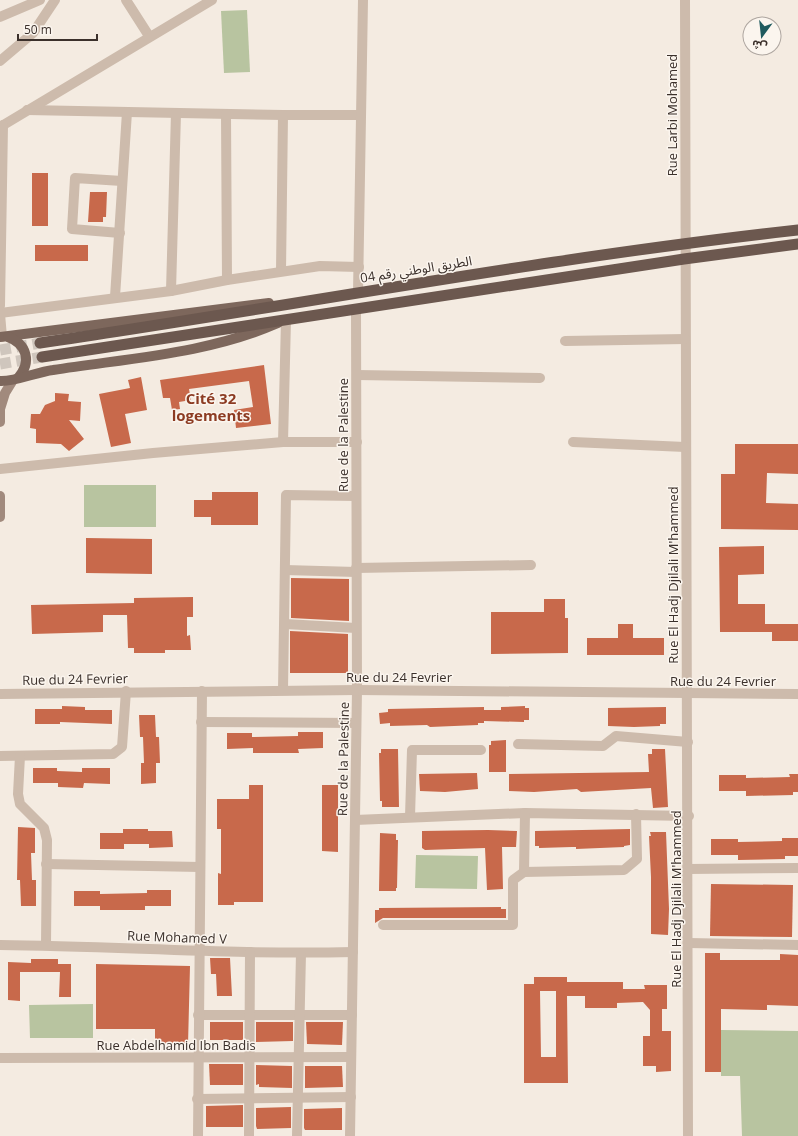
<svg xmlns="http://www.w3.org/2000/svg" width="798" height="1136" viewBox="0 0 798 1136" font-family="'Open Sans','Noto Sans Arabic',sans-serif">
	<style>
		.green { fill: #b8c4a0 }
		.building { fill: #c8694b; fill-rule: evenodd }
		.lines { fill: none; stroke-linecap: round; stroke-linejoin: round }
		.trunk-tunnel { stroke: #cfc6bd; stroke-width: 11; stroke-dasharray: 11 5.5; stroke-linecap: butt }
		.minor { stroke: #cdbbac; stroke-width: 10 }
		.tertiary { stroke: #cdbbac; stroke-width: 10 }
		.secondary { stroke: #a18a7d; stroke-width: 10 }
		.primary { stroke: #7d675c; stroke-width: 10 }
		.trunk { stroke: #6c584f; stroke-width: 11 }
		.labels { text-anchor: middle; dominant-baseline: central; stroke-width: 3; stroke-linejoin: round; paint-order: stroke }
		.street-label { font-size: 13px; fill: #3b302b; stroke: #fbf5ee }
		.quarter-label { font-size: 15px; font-weight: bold; fill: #8c3b22; stroke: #fbf5ee }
	</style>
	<rect width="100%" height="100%" fill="#f4ebe1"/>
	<g class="green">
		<polygon points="247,10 250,72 224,73 221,11"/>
		<rect x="84" y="485" width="72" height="42"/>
		<polygon points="416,855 478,856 477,889 415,888"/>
		<polygon points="93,1004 93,1038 30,1038 29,1005"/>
		<polygon points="721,1030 798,1031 798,1136 742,1136 740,1076 721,1076"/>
	</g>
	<g class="building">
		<rect x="32" y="173" width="16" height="53"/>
		<polygon points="90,192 107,192 106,217 103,217 103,222 88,222"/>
		<rect x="35" y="245" width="53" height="16"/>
		<polygon points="264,365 271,424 236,428 234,410 253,407 249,381 189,389 191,400 179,402 180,409 172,410 170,398 163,398 160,380"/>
		<polygon points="141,377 147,410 125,414 131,443 111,447 99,394 130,388 128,380"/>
		<polygon points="55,393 69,394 68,401 81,402 80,421 69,420 84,439 69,451 61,444 36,443 36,429 30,428 31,414 40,414 45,405 55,401"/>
		<polygon points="735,444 798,444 798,474 767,473 766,503 798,504 798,530 721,529 721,474 735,474"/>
		<polygon points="212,492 258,492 258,525 211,525 211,517 194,517 194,500 212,500"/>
		<polygon points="86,538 152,539 152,574 86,573"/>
		<polygon points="764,546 764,574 738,575 738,604 765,604 765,624 798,624 798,641 772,641 772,632 720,632 719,547"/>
		<polygon points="291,578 349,579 349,621 291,618"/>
		<polygon points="193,597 193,617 187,617 187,636 190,635 191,650 165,650 165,653 134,653 134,648 128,648 127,615 103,615 103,632 32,634 31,605 134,603 134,598"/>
		<polygon points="544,599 565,599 565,618 568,618 568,653 491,654 491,612 544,612"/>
		<polygon points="618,624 633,624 633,638 664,638 664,655 587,655 587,638 618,638"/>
		<polygon points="290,631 348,634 348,673 290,673"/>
		<polygon points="62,706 85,707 85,710 112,710 112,724 60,722 60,724 35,724 35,709 62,709"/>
		<polygon points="525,706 525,708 529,708 529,720 524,720 524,722 484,721 484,723 478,723 478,725 430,727 427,725 390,726 390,723 380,724 379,713 388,712 388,709 484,707 484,710 501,710 501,707"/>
		<polygon points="666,707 666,724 660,724 660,726 634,727 608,726 608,708"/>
		<polygon points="139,715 155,715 156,737 159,737 160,763 156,763 156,783 141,784 141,763 144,763 143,737 140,737"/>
		<polygon points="298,732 323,732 323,748 298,749 299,753 253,753 253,748 227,749 227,733 252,733 252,737 298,736"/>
		<polygon points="506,740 506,772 489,772 489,745 491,745 491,741"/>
		<polygon points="381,749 398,749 399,807 382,807 382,801 380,801 379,753 381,753"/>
		<polygon points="652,749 665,749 668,807 653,808 651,788 581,792 577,789 534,792 509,791 509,774 649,772 648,754 652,754"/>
		<polygon points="33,768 57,768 57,771 82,772 82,768 110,768 110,784 84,783 83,788 58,787 58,783 33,783"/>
		<polygon points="477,773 478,789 445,792 420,791 419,774"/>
		<polygon points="789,774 798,774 798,792 793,792 793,795 746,796 746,791 719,791 719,775 746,775 746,778 790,777"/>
		<polygon points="249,785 263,785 263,902 234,902 234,905 218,905 218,873 221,874 221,829 217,829 217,799 249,799"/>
		<polygon points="322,785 338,785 338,852 322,851"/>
		<polygon points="18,827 35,828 35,853 31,853 32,880 36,880 36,906 21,906 20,880 17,880"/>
		<polygon points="123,829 148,829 148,831 172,831 173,847 149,848 149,844 124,844 124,849 100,849 100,833 123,833"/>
		<polygon points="630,829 630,845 624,846 624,847 576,849 576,847 572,847 539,848 539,846 535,846 535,831"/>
		<polygon points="488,830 517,831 516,847 502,847 503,889 487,890 485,848 425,850 422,848 422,831"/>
		<polygon points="650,832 666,832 669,909 668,935 651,934 651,877 649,836 651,836"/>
		<polygon points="380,833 396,834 396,840 398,840 397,888 396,888 396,891 379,891"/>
		<polygon points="782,838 798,838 798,856 785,856 785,859 738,860 738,855 711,855 711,839 738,839 738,842 782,841"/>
		<polygon points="711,884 793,885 792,937 710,936"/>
		<polygon points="147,890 171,890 171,906 145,906 145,910 100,910 100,906 74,906 74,891 100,891 100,894 147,893"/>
		<polygon points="501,907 501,909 506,909 506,918 383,918 375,923 375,910 379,910 379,908"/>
		<polygon points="705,953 720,953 720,960 780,960 780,954 798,955 798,1006 767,1005 767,1010 721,1009 721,1072 705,1072"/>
		<polygon points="210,958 230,958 232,996 217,996 216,974 211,974"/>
		<polygon points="31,959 58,959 58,964 71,964 71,997 59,997 60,972 20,972 20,1001 8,1000 8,962 31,963"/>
		<polygon points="96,964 190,966 188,1045 155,1044 155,1029 96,1029"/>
		<path d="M 534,977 L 567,977 L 567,982 L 623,982 L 623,989 L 645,989 L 644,985 L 667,985 L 667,1009 L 662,1009 L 662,1031 L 671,1031 L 671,1071 L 656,1072 L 656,1066 L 643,1066 L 643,1036 L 650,1036 L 650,1010 L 643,1002 L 617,1003 L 617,1008 L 585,1008 L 585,996 L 567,996 L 568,1083 L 524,1083 L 524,984 L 534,984 ZM 540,991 L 556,991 L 556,1057 L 541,1057 Z"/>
		<rect x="210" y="1022" width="33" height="18"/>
		<polygon points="256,1022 293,1022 293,1041 256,1042"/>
		<polygon points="306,1022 343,1022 342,1045 307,1044"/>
		<polygon points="209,1064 243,1064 243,1085 210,1085"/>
		<polygon points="256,1065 292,1066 292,1088 259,1087 259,1084 256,1085"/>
		<polygon points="305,1066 342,1066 343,1087 305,1088"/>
		<polygon points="243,1105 243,1127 206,1127 206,1106"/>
		<polygon points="291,1107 291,1128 257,1129 256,1126 256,1108"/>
		<polygon points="342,1108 342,1130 305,1130 304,1128 304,1109"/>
	</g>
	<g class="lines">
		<g class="trunk-tunnel">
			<polyline points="0,350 40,343"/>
			<polyline points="0,364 42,357"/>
		</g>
		<g class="minor">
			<polyline points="126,0 149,36"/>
			<path d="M 685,0 C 684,379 689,757 688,1136"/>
			<polyline points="0,17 40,0"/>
			<polyline points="0,61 33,33 55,0"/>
			<polyline points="27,110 283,115 360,115"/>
			<polyline points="226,114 227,280"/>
			<polyline points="0,127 212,0"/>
			<polyline points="120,233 72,229 75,178 122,181"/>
			<polyline points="281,271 283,115"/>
			<polyline points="171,291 176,113"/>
			<polyline points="358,293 363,0"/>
			<polyline points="115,297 127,112"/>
			<polyline points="0,306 3,125"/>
			<polyline points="0,313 171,291 227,280 320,266 359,267"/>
			<polyline points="0,314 2,337"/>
			<polyline points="565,341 685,339"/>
			<polyline points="357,375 540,378"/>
			<polyline points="283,442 286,320"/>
			<polyline points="573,442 685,447"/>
			<polyline points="0,469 153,453 283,442 357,442"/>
			<polyline points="356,568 531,565"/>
			<polyline points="285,570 356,572"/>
			<polyline points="285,624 356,628"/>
			<polyline points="283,690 286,495 356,496"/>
			<polyline points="201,722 356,723"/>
			<polyline points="518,744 603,746 616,736 688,742"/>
			<polyline points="0,756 113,754 122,747 126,691"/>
			<polyline points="20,756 18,794 20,804 44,828 47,840 46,945"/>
			<polyline points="410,817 412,750 481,750"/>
			<polyline points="355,820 525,813 689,816"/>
			<polyline points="46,864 200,867"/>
			<polyline points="688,869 798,868"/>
			<polyline points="524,872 624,870 637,859 636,814"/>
			<polyline points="383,925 513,925 513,880 524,872 525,813"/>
			<polyline points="689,943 798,945"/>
			<path d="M 0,945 C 118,946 235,955 353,952"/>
			<polyline points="198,1015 352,1015"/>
			<polyline points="0,1058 351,1057"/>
			<polyline points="197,1099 351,1097"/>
			<polyline points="198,1136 202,691"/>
			<polyline points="249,1136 250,952"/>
			<polyline points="297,1136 301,953"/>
			<polyline points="350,1136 357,690 356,310"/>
		</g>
		<polyline class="tertiary" points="0,694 357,690 798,694"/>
		<g class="secondary">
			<polyline points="0,408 0,422"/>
			<polyline points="0,409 5,393 13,380"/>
			<polyline points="0,496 0,517"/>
		</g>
		<g class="primary">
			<polyline points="0,337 269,303"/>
			<path d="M 8,337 C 27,344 32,362 18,378"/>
			<path d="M 0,381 C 14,382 37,372 53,370 C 129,358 207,354 278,323"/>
		</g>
		<g class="trunk">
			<path d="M 40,343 C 293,306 544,258 798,230"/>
			<polyline points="42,357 684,259 798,244"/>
		</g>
	</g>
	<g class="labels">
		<g class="street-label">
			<text transform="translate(672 115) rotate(-90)">Rue Larbi Mohamed</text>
			<text transform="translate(416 269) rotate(-9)">الطريق الوطني رقم 04</text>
			<text transform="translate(343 435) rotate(-90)">Rue de la Palestine</text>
			<text transform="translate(673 575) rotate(-90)">Rue El Hadj Djilali M'hammed</text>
			<text x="399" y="677">Rue du 24 Fevrier</text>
			<text transform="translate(75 679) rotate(-1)">Rue du 24 Fevrier</text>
			<text x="723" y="681">Rue du 24 Fevrier</text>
			<text transform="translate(343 759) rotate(-89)">Rue de la Palestine</text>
			<text transform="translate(676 899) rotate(-90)">Rue El Hadj Djilali M'hammed</text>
			<text transform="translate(177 937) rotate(2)">Rue Mohamed V</text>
			<text x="176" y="1045">Rue Abdelhamid Ibn Badis</text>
		</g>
		<g class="quarter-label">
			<text x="211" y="398">Cité 32<tspan x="211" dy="17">logements</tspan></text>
		</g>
	</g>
	<g transform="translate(762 36) rotate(195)"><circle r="19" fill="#fbf5ee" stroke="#aea6a0"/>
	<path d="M0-3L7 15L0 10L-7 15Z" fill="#1f5a5e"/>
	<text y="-6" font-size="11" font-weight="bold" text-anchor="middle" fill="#3b302b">ش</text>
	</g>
	<path d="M18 34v6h79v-6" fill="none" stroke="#3b302b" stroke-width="2"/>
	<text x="24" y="34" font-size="12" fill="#3b302b" stroke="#fbf5ee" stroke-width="3" paint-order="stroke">50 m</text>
</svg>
